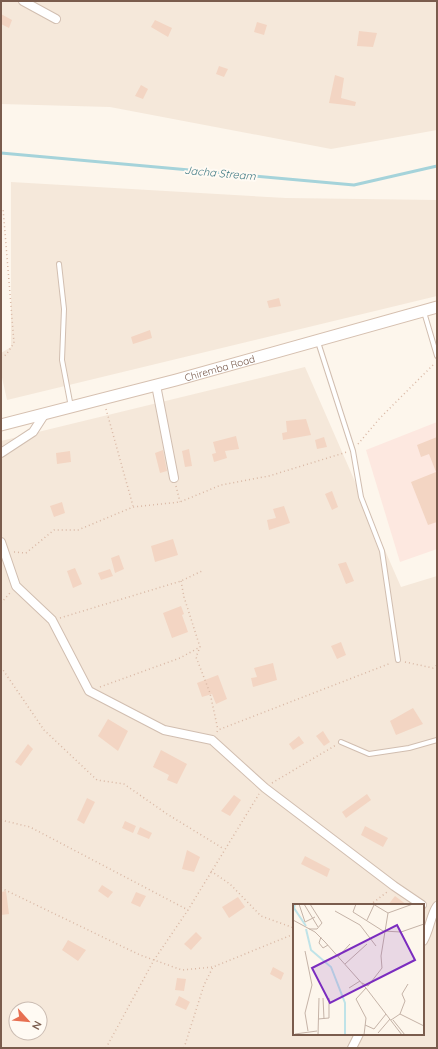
<svg xmlns="http://www.w3.org/2000/svg" width="438" height="1049" viewBox="0 0 438 1049" font-family="Quicksand,sans-serif">
	<style>
		.residential { fill: #f5e8da; fill-rule: evenodd }
		.commercial { fill: #fde8e0 }
		.lines { fill: none; stroke-linecap: round; stroke-linejoin: round }
		.stream { stroke: #a5d3da; stroke-width: 3 }
		.building { fill: #f3d5c3 }
		.lane-casing { stroke: #d1beb0; stroke-width: 6 }
		.street-casing { stroke: #d1beb0; stroke-width: 10 }
		.secondary-casing { stroke: #d6c0b0; stroke-width: 13 }
		.path { stroke: #d9b8a5; stroke-width: 1.5; stroke-dasharray: 1 3; stroke-linecap: butt }
		.lane { stroke: #fff; stroke-width: 4 }
		.street { stroke: #fff; stroke-width: 8 }
		.secondary { stroke: #fff; stroke-width: 11 }
		.labels { text-anchor: middle; dominant-baseline: central; stroke-width: 4; stroke-linejoin: round; paint-order: stroke }
		.street-label { font-size: 10px; fill: #7a5c4d; stroke: #fffaf3 }
		.water-label { font-size: 11px; font-style: italic; fill: #437c86; stroke: #fffaf3 }
		.inset-river { fill: none; stroke: #bfe3e8; stroke-width: 2 }
		.inset-road { fill: none; stroke: #c5b3a7; stroke-width: 1 }
		.view { fill: #7b2cbf; fill-opacity: 0.15; stroke: #7b2cbf; stroke-width: 2 }
		.inset-edge { fill: none; stroke: #7a5c4d; stroke-width: 2 }
	</style>
	<rect width="100%" height="100%" fill="#fdf6ec"/>
	<g class="residential">
		<polygon points="1,1 437,1 437,130 331,149 110,107 1,104"/>
		<polygon points="11,182 286,198 437,200 437,296 7,400 1,373 1,353 11,347"/>
		<path d="M 305,367 L 401,587 L 437,576 L 437,1048 L 1,1048 L 1,441 ZM 294,905 L 423,905 L 423,1034 L 294,1034 ZM 16,1009 L 40,1009 L 40,1033 L 16,1033 Z"/>
	</g>
	<polygon class="commercial" points="437,422 437,549 400,562 366,450"/>
	<g class="lines">
		<polyline class="stream" points="1,153 354,185 437,166"/>
	</g>
	<g class="building">
		<polygon points="1,14 12,20 9,28 1,24"/>
		<polygon points="155,20 172,28 168,37 151,27"/>
		<polygon points="257,22 267,25 264,35 254,32"/>
		<polygon points="359,31 377,33 373,47 357,46"/>
		<polygon points="219,66 228,69 224,77 216,74"/>
		<polygon points="335,75 344,78 341,98 356,102 355,106 329,103"/>
		<polygon points="141,85 148,89 143,99 135,96"/>
		<polygon points="279,298 281,306 269,308 267,301"/>
		<polygon points="150,330 152,338 133,344 131,337"/>
		<polygon points="306,419 311,435 283,440 282,433 287,432 286,421"/>
		<polygon points="236,436 239,449 225,451 227,458 214,462 212,454 216,453 213,442"/>
		<polygon points="324,437 327,447 317,449 315,440"/>
		<polygon points="437,437 437,522 428,525 411,482 436,472 429,454 421,457 417,445"/>
		<polygon points="189,449 192,466 185,467 182,451"/>
		<polygon points="163,450 167,471 160,473 155,453"/>
		<polygon points="70,451 71,462 57,464 56,453"/>
		<polygon points="332,491 338,507 332,510 325,494"/>
		<polygon points="62,502 65,513 54,517 50,506"/>
		<polygon points="284,506 290,523 269,530 267,520 276,518 273,509"/>
		<polygon points="173,539 178,555 155,562 151,546"/>
		<polygon points="119,555 124,569 115,573 111,558"/>
		<polygon points="346,562 354,581 346,584 338,564"/>
		<polygon points="75,568 82,584 73,588 67,571"/>
		<polygon points="110,569 113,576 101,580 98,573"/>
		<polygon points="181,606 184,614 182,615 188,632 172,638 163,613"/>
		<polygon points="341,642 346,655 337,659 331,646"/>
		<polygon points="273,663 277,680 253,687 251,678 257,677 254,668"/>
		<polygon points="218,675 227,699 216,704 212,694 202,697 197,683"/>
		<polygon points="413,708 423,724 396,735 390,721"/>
		<polygon points="108,719 128,731 118,751 98,736"/>
		<polygon points="323,731 330,742 324,746 316,736"/>
		<polygon points="299,736 304,743 293,750 289,744"/>
		<polygon points="28,744 33,749 21,766 15,762"/>
		<polygon points="161,750 187,764 177,784 167,780 169,775 153,767"/>
		<polygon points="367,794 371,800 346,818 342,812"/>
		<polygon points="234,795 241,800 230,816 221,811"/>
		<polygon points="87,798 95,802 84,824 77,820"/>
		<polygon points="125,821 136,826 133,833 122,828"/>
		<polygon points="365,826 388,838 383,847 361,835"/>
		<polygon points="140,827 152,833 149,839 137,834"/>
		<polygon points="187,850 200,857 194,872 182,869"/>
		<polygon points="305,856 330,869 327,877 301,864"/>
		<polygon points="102,885 113,892 108,898 98,891"/>
		<polygon points="6,891 9,914 1,915 1,892"/>
		<polygon points="136,892 146,896 140,907 131,903"/>
		<polygon points="395,896 407,905 388,905"/>
		<polygon points="238,897 245,907 229,918 222,907"/>
		<polygon points="196,932 202,938 191,950 184,944"/>
		<polygon points="68,940 86,950 78,961 62,950"/>
		<polygon points="273,967 284,973 281,980 270,974"/>
		<polygon points="177,978 186,979 184,991 175,990"/>
		<polygon points="179,996 190,1002 186,1010 175,1005"/>
	</g>
	<g class="lines">
		<defs>
			<g id="lane">
				<polyline points="59,264 64,309 62,360 71,407"/>
				<polyline points="424,312 437,356"/>
				<polyline points="318,342 353,451 361,497 382,551 398,660"/>
				<polyline points="341,742 369,754 409,748 437,740"/>
			</g>
			<g id="street">
				<polyline points="23,1 56,19"/>
				<polyline points="156,385 174,478"/>
				<polyline points="1,453 33,432 44,415"/>
				<polyline points="1,542 16,586 52,620 89,691 164,730 212,740 265,788 394,886 422,905"/>
				<path d="M 423,941 C 430,930 430,916 437,906"/>
				<polyline points="352,1048 359,1034"/>
			</g>
			<g id="secondary">
				<path id="s1" d="M 1,425 L 176,380 L 437,307"/>
			</g>
		</defs>
		<use href="#lane" class="lane-casing"/>
		<use href="#street" class="street-casing"/>
		<use href="#secondary" class="secondary-casing"/>
		<g class="path">
			<polyline points="1,357 6,355 14,343 3,208"/>
			<polyline points="106,409 133,506"/>
			<polyline points="358,444 380,418 435,363"/>
			<polyline points="176,486 180,502"/>
			<polyline points="14,552 26,553 54,530 78,530 133,507 180,502 221,485 269,476 347,452"/>
			<polyline points="181,581 184,597 200,647 196,657 210,693 218,730"/>
			<polyline points="1,603 10,593"/>
			<polyline points="60,618 181,581 204,570"/>
			<polyline points="405,662 433,668 437,665"/>
			<polyline points="1,667 44,730 97,780 124,784 167,814 224,849"/>
			<polyline points="100,687 180,658 200,647"/>
			<polyline points="217,732 218,730 391,663"/>
			<polyline points="272,783 336,745"/>
			<polyline points="1,820 30,827 188,910"/>
			<polyline points="211,871 230,884 261,916 294,928"/>
			<polyline points="1,888 140,955 182,970 213,967 294,934"/>
			<polyline points="370,905 387,892"/>
			<polyline points="106,1048 154,960 188,910 259,794"/>
			<polyline points="184,1048 204,985 213,967"/>
		</g>
		<use href="#lane" class="lane"/>
		<use href="#street" class="street"/>
		<use href="#secondary" class="secondary"/>
	</g>
	<g class="labels">
		<g class="street-label">
			<text stroke="none"><textPath href="#s1" startOffset="226">Chiremba Road</textPath></text>
		</g>
		<g class="water-label">
			<text transform="translate(220 173) rotate(5)">Jacha Stream</text>
		</g>
	</g>
	<g transform="translate(293 904)">
		<rect width="131" height="131" fill="#fdf6ec"/>
		<path class="inset-river" d="M 2,0 L 1,4 L 13,22M 13,25 L 18,46 L 38,63 L 52,99 L 52,131"/>
		<path class="inset-road" d="M 6,0 L 12,18 L 22,13M 11,0 L 25,23M 63,0 L 60,8 L 90,27 L 108,28 L 131,20M 80,0 L 95,9 L 120,0M 42,7 L 67,21 L 83,42M 0,16 L 22,28 L 32,38 L 73,84 L 109,131M 74,16 L 81,1M 16,25 L 24,25 L 29,19 L 17,0M 28,33 L 26,39 L 30,44 L 35,41M 12,47 L 19,81 L 12,109 L 15,127M 45,53 L 57,40M 52,60 L 74,40M 69,79 L 75,82 L 89,64 L 88,52 L 95,9M 56,84 L 67,77M 30,94 L 31,115M 107,110 L 112,97 L 109,90 L 115,80M 25,115 L 36,114 L 36,94M 98,116 L 107,110 L 131,122M 100,116 L 112,131M 72,121 L 81,125 L 93,110M 85,129 L 97,115M 2,130 L 24,127M 25,131 L 26,94M 71,131 L 73,114 L 63,95 L 73,84"/>
		<path class="view" d="M 104,21 L 122,56 L 37,99 L 19,64 Z"/>
		<rect width="131" height="131" class="inset-edge"/>
	</g>
	<rect width="438" height="1049" fill="none" stroke="#7a5c4d" stroke-width="4"/>
	<g transform="translate(28 1021) rotate(117)"><circle r="19" fill="#fffaf3" stroke="#cabbb1"/>
	<path d="M0-3L7 15L0 10L-7 15Z" fill="#e76f51"/>
	<text y="-6" font-size="11" font-weight="bold" text-anchor="middle" fill="#7a5c4d">N</text>
	</g>
</svg>
